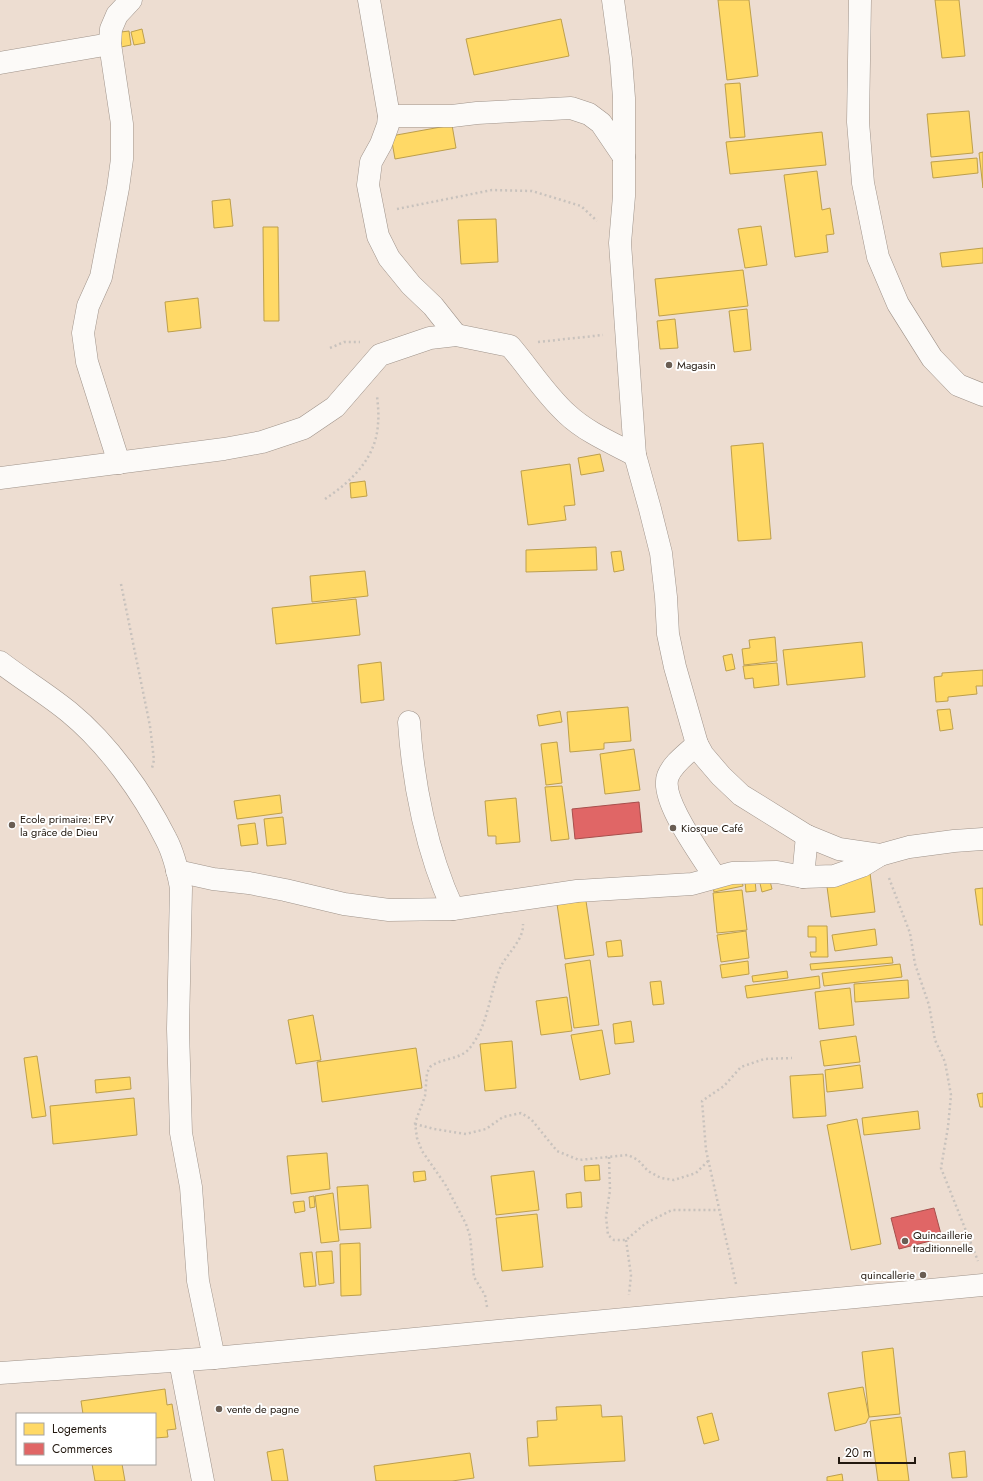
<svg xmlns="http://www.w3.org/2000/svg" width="983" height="1481" viewBox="0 0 983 1481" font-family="Jost,sans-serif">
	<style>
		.homes { fill: #ffd966; stroke: #bd9f4c }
		.shops { fill: #e06666; stroke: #a74f4c }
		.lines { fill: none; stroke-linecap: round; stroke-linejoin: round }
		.street-casing { stroke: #9f938a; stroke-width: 23 }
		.secondary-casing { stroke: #9f938a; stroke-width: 23 }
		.path { stroke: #c8c2bd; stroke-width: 2.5; stroke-dasharray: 2 3; stroke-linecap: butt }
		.street { stroke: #fcfaf8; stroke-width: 22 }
		.secondary { stroke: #fcfaf8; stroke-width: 22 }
		.poi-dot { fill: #695d53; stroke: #fff; stroke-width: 1.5 }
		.labels { text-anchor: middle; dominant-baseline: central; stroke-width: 4; stroke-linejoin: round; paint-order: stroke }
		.poi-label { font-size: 11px; fill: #22180f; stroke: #fff; text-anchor: start }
	</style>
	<rect width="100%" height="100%" fill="#edddd1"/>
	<g class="homes">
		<polygon points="718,0 749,0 758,76 727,80"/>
		<polygon points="935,0 959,0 965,56 942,58"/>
		<polygon points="561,19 569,56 474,75 466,39"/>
		<polygon points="142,29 145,43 134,45 131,32"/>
		<polygon points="129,31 131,45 116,48 113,33"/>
		<polygon points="740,83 745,137 730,138 725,84"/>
		<polygon points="969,111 973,153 931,157 927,114"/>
		<polygon points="452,125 456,148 395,159 391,136"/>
		<polygon points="822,132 826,165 730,174 726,142"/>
		<polygon points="983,152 983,188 979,153"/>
		<polygon points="977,158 978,173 933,178 931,162"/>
		<polygon points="817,171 822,210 830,208 834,234 826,235 828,252 795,257 784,175"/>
		<polygon points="230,199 233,226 214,228 212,201"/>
		<polygon points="496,219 498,262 461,264 458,220"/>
		<polygon points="761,226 767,265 745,268 738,229"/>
		<polygon points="263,227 278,227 279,321 264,321"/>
		<polygon points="983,248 983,263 942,267 940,253"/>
		<polygon points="743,270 748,306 659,316 655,279"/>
		<polygon points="198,298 201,328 168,332 165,302"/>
		<polygon points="747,309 751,350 734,352 729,311"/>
		<polygon points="675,319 678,348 660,349 657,321"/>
		<polygon points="763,443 771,539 738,541 731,446"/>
		<polygon points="600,454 604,471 581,475 578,458"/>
		<polygon points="570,464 575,505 564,506 566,520 528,525 521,471"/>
		<polygon points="365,481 367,496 351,498 350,483"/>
		<polygon points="596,547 597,570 526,572 526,550"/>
		<polygon points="621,551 624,570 614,572 611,552"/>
		<polygon points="365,571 368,596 312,602 310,576"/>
		<polygon points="356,599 360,635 276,644 272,608"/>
		<polygon points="775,637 777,661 744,665 742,649 750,648 749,640"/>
		<polygon points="862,642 865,677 787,685 783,650"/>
		<polygon points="732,654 735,669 726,671 723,656"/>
		<polygon points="381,662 384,700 361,703 358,665"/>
		<polygon points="777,663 779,685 754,688 753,678 745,679 743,666"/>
		<polygon points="983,670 983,686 976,686 977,694 948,697 948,701 936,702 934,677 942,676 942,673"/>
		<polygon points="628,707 631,741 604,743 604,749 570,752 567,712"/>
		<polygon points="950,709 953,729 940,731 937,710"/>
		<polygon points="560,711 562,722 539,726 537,715"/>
		<polygon points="557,742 562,783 546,785 541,744"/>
		<polygon points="634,749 640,790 605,794 600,754"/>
		<polygon points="562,786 569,839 551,841 545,787"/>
		<polygon points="280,795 282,813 237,819 234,801"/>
		<polygon points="516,798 520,842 496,844 496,836 488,836 485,801"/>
		<polygon points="283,817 286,844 267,846 264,819"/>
		<polygon points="255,823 258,844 241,846 238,825"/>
		<polygon points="870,873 875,912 831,917 826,879"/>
		<polygon points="741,877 743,886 714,892 712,883"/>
		<polygon points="769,877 772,889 762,892 759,879"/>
		<polygon points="755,880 756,891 746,892 745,881"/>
		<polygon points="983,888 983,925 980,925 975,889"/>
		<polygon points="742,890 747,930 717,933 713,893"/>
		<polygon points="586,901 594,955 565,959 557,904"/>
		<polygon points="808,926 827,926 828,957 811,957 810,952 816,952 816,937 808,937"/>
		<polygon points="875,929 877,945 835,951 832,935"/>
		<polygon points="746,931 749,958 721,962 717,935"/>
		<polygon points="621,940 623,956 608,957 606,942"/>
		<polygon points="892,957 893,963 811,970 810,964"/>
		<polygon points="590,960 599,1025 574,1028 565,964"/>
		<polygon points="748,961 749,974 722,978 720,965"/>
		<polygon points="900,964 902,977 824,986 822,973"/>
		<polygon points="787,971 788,978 753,982 752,976"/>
		<polygon points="819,976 820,988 747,998 745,986"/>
		<polygon points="908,980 909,998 855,1002 854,984"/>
		<polygon points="661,981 664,1004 653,1005 650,982"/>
		<polygon points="850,988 854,1025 819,1029 815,992"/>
		<polygon points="567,997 572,1031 541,1035 536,1001"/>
		<polygon points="313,1015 321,1060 296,1064 288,1020"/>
		<polygon points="631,1021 634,1042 615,1044 613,1024"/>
		<polygon points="602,1030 610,1074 580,1080 571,1035"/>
		<polygon points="856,1036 860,1062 824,1066 820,1041"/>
		<polygon points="512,1041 516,1088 485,1091 480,1044"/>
		<polygon points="416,1048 422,1088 322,1102 317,1062"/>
		<polygon points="37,1056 46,1116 32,1118 24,1058"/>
		<polygon points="860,1065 863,1088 827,1092 825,1070"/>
		<polygon points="823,1074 826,1116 793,1118 790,1076"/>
		<polygon points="130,1077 131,1089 96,1093 95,1080"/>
		<polygon points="983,1093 983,1107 980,1107 977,1094"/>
		<polygon points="134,1098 137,1135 53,1144 50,1106"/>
		<polygon points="918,1111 920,1129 864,1135 862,1118"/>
		<polygon points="857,1119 881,1244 851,1250 827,1125"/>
		<polygon points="327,1153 330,1189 291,1194 287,1156"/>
		<polygon points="599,1165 600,1180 585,1181 584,1166"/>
		<polygon points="425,1171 426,1180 414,1182 413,1172"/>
		<polygon points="534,1171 539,1210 496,1215 491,1176"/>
		<polygon points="368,1185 371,1228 340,1230 337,1187"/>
		<polygon points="581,1192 582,1207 567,1208 566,1194"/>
		<polygon points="333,1193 339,1241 321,1243 315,1196"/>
		<polygon points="314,1196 315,1207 310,1208 309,1197"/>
		<polygon points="304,1201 305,1211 295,1213 293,1202"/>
		<polygon points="537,1214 543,1267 502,1271 496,1218"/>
		<polygon points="360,1243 361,1295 341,1296 340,1244"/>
		<polygon points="332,1251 334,1283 319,1285 316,1252"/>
		<polygon points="312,1252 316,1286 304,1287 300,1253"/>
		<polygon points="893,1348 900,1414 869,1417 862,1352"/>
		<polygon points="863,1387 869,1417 866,1423 835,1431 828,1393"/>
		<polygon points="165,1389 167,1405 172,1404 176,1429 167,1430 168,1437 155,1438 155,1414 83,1414 81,1401"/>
		<polygon points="601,1405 602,1417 622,1416 625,1461 529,1466 527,1438 538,1437 537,1421 557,1420 556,1407"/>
		<polygon points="712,1413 719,1440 704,1444 697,1417"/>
		<polygon points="901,1417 909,1481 878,1481 870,1421"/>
		<polygon points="283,1449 288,1481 272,1481 267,1452"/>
		<polygon points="965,1451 967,1477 952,1478 949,1453"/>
		<polygon points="470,1453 474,1478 452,1481 376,1481 374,1466"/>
		<polygon points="92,1464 122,1464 125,1481 95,1481"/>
		<polygon points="842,1474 843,1481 827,1481 827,1477"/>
	</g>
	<g class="shops">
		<polygon points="639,802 642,832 575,839 572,809"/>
		<polygon points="934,1208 942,1238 899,1249 891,1218"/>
	</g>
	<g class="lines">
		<defs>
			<g id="street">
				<polyline points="369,0 389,116 388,125 381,144 371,162 368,185 378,236 389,258 411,285 433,306 456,335"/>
				<polyline points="613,0 621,59 624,98 624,196 620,243 635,455 650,509 661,553 666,597 668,634 675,667 697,744 703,755 721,776 741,795 807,836 839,849 880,855 909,847 954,841 983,839"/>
				<polyline points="860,0 858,122 863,183 878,257 898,304 932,358 958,385 983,395"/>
				<polyline points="0,63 110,44"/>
				<polyline points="389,116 452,116 477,113 571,108 589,114 601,123 624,157"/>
				<polyline points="119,463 87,362 83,333 88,306 101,277 118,188 122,159 122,124 110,44 111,29 117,15 131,0"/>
				<path d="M 0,478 L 224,449 L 262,442 L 304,428 L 335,407 L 380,355 L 430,338 L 456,335 L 510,346 C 529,368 545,394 567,414 C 586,432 612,443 635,455"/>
				<path d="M 0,662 C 22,679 47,694 69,712 C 108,744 143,793 166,839 C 174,854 178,872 181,888 L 178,1029 L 181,1133 L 191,1187 L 198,1281 L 214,1358"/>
				<path d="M 409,722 C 413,784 427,853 453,909"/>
				<path d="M 697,744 C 688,753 673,763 668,776 C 659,799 702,856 715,877"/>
				<polyline points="177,871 213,879 249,883 285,890 344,904 389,910 453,909 577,891 692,884 732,873 777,872 803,877 834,876 862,866 880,855"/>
				<polyline points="803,877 807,836"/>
				<polyline points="180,1361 203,1481"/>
			</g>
			<polyline id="secondary" points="0,1373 214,1358 983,1285"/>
		</defs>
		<use href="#street" class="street-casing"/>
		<use href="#secondary" class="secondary-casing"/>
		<g class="path">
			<polyline points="397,209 492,190 532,191 581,206 597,221"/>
			<polyline points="538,342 603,335"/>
			<polyline points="330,348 344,342 360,342"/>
			<path d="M 325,499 C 352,481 376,458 378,424 C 379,415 378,405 377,396"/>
			<polyline points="121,584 150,726 154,760 152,768"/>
			<polyline points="889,878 910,933 915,964 929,1005 935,1040 945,1062 951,1095 948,1127 941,1168 978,1261"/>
			<polyline points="415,1124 434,1129 466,1134 486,1129 503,1117 521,1113 531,1119 557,1151 579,1160 628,1155 638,1160 648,1171 661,1178 674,1180 696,1173 708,1161"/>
			<polyline points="609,1157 610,1190 606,1217 608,1235 614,1240 626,1240 646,1223 672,1210 719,1210"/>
			<polyline points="626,1240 631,1275 629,1295"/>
			<polyline points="736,1284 706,1150 702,1101 724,1086 741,1067 764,1059 792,1058"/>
			<path d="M 487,1307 L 485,1295 L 474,1277 L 470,1236 L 466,1224 L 445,1184 L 422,1151 L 417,1138 L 415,1123 L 425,1096 L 427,1073 L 430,1067 C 441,1058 459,1060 469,1049 C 489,1025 489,993 501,966 C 508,953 524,939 523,924"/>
		</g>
		<use href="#street" class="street"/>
		<use href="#secondary" class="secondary"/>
	</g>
	<g class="poi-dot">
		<circle cx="669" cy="365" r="4"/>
		<circle cx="12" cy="825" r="4"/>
		<circle cx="673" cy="828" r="4"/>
		<circle cx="905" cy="1241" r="4"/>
		<circle cx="923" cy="1275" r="4"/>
		<circle cx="219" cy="1409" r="4"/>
	</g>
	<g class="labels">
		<g class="poi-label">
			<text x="677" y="365">Magasin</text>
			<text x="20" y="819">Ecole primaire: EPV<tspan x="20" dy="13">la grâce de Dieu</tspan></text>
			<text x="681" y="828">Kiosque Café</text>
			<text x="913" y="1235">Quincaillerie<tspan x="913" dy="13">traditionnelle</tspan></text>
			<text x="915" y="1275" text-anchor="end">quincallerie</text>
			<text x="227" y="1409">vente de pagne</text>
		</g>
	</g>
	<rect x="16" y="1413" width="140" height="52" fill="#ffffff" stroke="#a7a39f"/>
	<rect x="24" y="1423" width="20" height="12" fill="#ffd966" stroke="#a7a39f"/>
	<text x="52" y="1433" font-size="12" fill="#22180f">Logements</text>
	<rect x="24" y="1443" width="20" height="12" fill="#e06666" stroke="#a7a39f"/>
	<text x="52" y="1453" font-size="12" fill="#22180f">Commerces</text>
	<path d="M839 1457v6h76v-6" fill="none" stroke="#22180f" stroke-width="2"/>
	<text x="845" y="1457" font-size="12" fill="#22180f" stroke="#ffffff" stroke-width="3" paint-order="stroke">20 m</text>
</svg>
